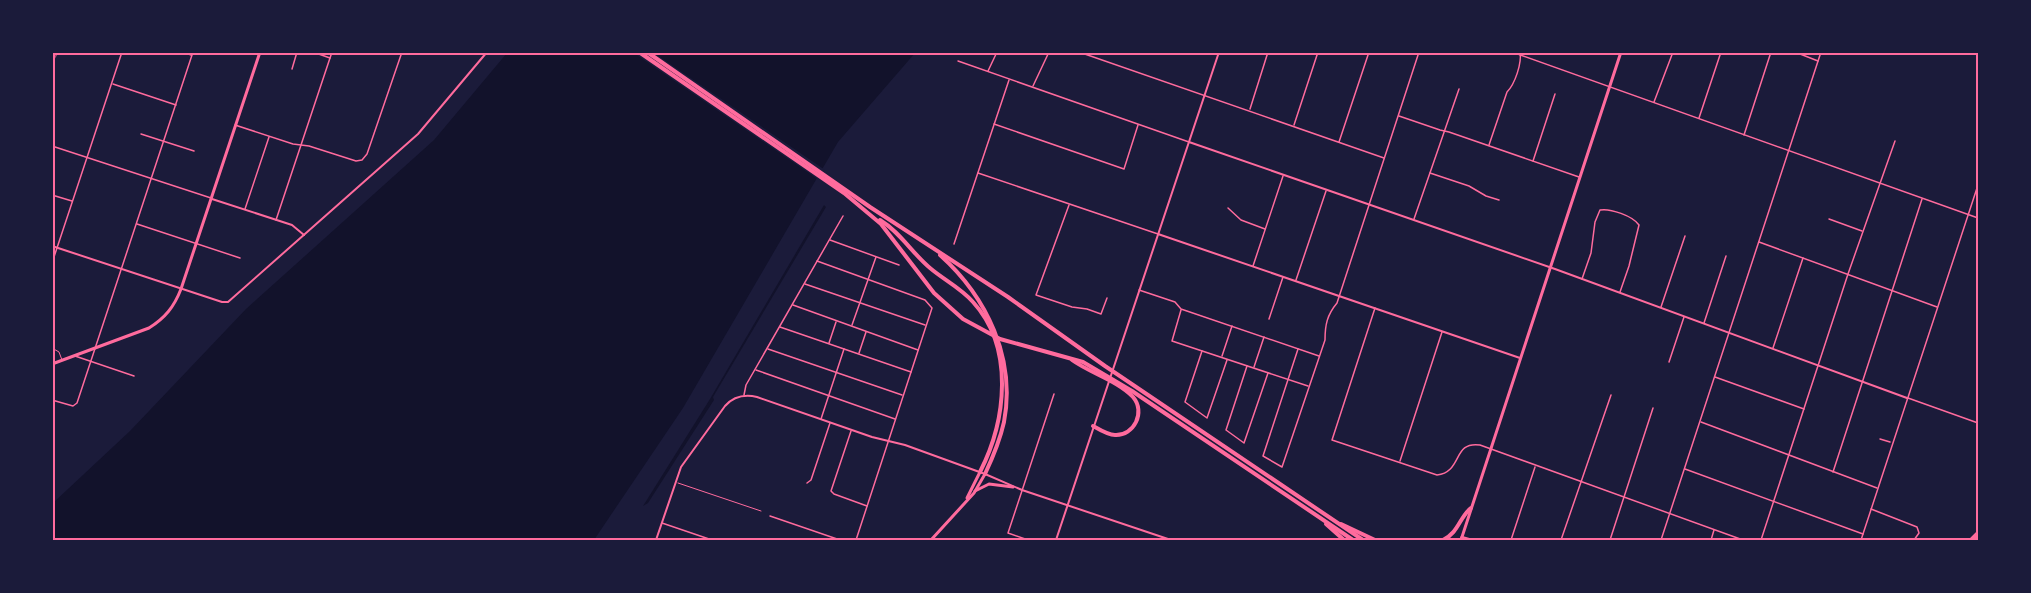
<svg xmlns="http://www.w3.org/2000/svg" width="2031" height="593" viewBox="0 0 2031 593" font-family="Rubik,sans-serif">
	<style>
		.water { fill: #12122b }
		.pier { fill: #1b1b3a }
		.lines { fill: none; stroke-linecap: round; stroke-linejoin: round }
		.service { stroke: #ff6b9d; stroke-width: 1 }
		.minor { stroke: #ff6b9d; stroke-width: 1.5 }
		.tertiary { stroke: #ff6b9d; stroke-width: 2 }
		.secondary { stroke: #ff6b9d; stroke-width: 2 }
		.primary { stroke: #ff6b9d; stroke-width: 3 }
		.motorway { stroke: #ff6b9d; stroke-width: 4 }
		.rail { stroke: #a44b75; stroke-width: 1.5 }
		.neatline { fill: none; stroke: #ff6b9d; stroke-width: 2 }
	</style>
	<rect width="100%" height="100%" fill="#1b1b3a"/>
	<g class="water">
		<polygon points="507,53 915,53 838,142 683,408 594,540 53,540 53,503 130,431 246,309 434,140"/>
		<polygon points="824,205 826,207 713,397 714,400 648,503 643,506 710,399"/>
	</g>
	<polygon class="pier" points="634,53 654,53 825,170 819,180"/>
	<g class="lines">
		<g class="service">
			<polyline points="52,348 59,352 62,360"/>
			<polyline points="678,483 761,511"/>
		</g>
		<g class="minor">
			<polyline points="184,52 191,55"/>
			<polyline points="313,52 330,58"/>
			<polyline points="1079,52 1384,158"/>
			<polyline points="1512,52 1978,218"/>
			<polyline points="1795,52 1818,61"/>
			<polyline points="958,61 1189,142"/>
			<polyline points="292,69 297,52"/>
			<polyline points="988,71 997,52"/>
			<polyline points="113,84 176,105"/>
			<polyline points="1033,86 1049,52"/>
			<polyline points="1654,102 1673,52"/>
			<polyline points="1250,109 1268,52"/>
			<polyline points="1399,116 1440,130 1449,132 1579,177"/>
			<polyline points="1699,118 1721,52"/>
			<polyline points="994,124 1124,169 1138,125"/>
			<polyline points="235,125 293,144 309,146 356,161 362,160 367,154 402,52"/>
			<polyline points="1294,125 1318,52"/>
			<polyline points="141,134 194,151"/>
			<polyline points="1744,135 1771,52"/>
			<polyline points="1339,142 1369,52"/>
			<path d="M 1489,145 L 1507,92 C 1515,84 1522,63 1520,52"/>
			<polyline points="52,146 211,198"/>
			<polyline points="1533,161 1555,94"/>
			<polyline points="978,173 1158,234"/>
			<polyline points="1430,173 1469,186 1486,196 1499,200"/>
			<polyline points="52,195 72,201"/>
			<polyline points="1069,205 1036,295 1072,307 1087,309 1101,314 1107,298"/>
			<polyline points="1228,208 1241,220 1265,229"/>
			<polyline points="245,209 269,137"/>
			<polyline points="1414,219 1459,89"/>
			<polyline points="1829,219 1862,231"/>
			<polyline points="276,220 332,52"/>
			<polyline points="137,224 240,258"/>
			<polyline points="830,240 899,265"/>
			<polyline points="1759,242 1937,307"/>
			<polyline points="954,244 1009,80"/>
			<polyline points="817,261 925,300 932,308 856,540"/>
			<polyline points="52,263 122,52"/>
			<polyline points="1253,266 1283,176"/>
			<path d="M 1582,279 L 1591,253 L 1595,222 L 1600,210 C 1610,208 1633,216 1639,225 L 1629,266 L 1620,292"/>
			<polyline points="1296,280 1326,191"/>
			<polyline points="805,284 925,325"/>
			<polyline points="1139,290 1175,302 1181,309 1319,356"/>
			<polyline points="793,305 918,350"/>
			<polyline points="1661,307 1685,236"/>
			<path d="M 1375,308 L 1332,440 L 1437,475 C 1463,472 1452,441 1480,445 L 1743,540"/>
			<polyline points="1181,310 1172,341 1308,386"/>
			<polyline points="1269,319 1283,277"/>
			<polyline points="1704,323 1726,256"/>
			<polyline points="852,325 876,257"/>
			<polyline points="780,327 911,372"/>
			<polyline points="829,343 836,322"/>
			<polyline points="1773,348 1803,258"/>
			<polyline points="768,349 902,395"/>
			<path d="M 1298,349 L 1263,456 L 1282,467 L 1325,340 C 1325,325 1327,315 1337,303 L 1419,52"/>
			<polyline points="1202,351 1185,402 1207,418 1227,360"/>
			<polyline points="859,353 866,332"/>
			<polyline points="75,356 134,376"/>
			<polyline points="1222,356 1232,326"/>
			<polyline points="1669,362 1684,317"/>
			<polyline points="1247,366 1226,430 1244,443 1268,373"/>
			<polyline points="1254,367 1264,337"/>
			<polyline points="756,370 895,419"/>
			<polyline points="1715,377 1804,409"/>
			<polyline points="744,395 746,385 843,216"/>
			<polyline points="1908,398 1978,423"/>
			<polyline points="52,400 73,406 77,403 193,52"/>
			<polyline points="821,419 844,349"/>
			<polyline points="1701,422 1877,488"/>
			<polyline points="851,431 831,491 834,494 867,506"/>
			<polyline points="1880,439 1890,442"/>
			<polyline points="1400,461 1442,332"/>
			<polyline points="1685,469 1863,534"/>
			<polyline points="1833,472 1922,199"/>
			<polyline points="807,483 811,480 830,423"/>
			<polyline points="1871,509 1917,527 1919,533 1914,540"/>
			<polyline points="770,516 840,540"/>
			<polyline points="662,523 712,540"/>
			<polyline points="1028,540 1008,533 1054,394"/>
			<polyline points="1511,540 1535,467"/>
			<polyline points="1561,540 1611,395"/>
			<polyline points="1610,540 1653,408"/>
			<polyline points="1661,540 1821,52"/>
			<polyline points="1711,540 1714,530"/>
			<polyline points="1761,540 1848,274 1895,141"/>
			<polyline points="1861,540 1978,185"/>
		</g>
		<g class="tertiary">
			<polyline points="1189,142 1555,269 1907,398"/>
			<polyline points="212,199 292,225 304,235"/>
			<polyline points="1158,234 1520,358"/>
			<polyline points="52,246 222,302 228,302 418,134 487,52"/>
			<polyline points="985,474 1022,490 1171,540"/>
			<polyline points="1056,540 1219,52"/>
		</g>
		<path class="secondary" d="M 656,540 L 681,467 L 725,406 C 734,396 744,394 757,397 L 872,437 L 905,445 L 985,474"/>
		<g class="primary">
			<path d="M 52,364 L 149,328 C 165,318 174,307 181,289 L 260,52"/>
			<polyline points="975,491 989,484 1013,487"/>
			<polyline points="967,498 980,472"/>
			<polyline points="931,540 974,493 985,474"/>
			<polyline points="1461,540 1621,52"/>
		</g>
		<g class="motorway">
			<polyline points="639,52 844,193 881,224 934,293 963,319 1000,339 1083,362 1132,391 1353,540"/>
			<polyline points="647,52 870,207 1008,297 1105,366 1363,540"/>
			<path d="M 880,220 C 900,232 912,253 930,268 C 944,280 961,288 973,302 C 1015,348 1006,421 980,472"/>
			<path d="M 940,255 C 987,297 1016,359 1004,422 C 1000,440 993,457 985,474"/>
			<path d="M 1072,360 C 1090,373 1118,381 1133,397 C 1146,412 1134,436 1115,435 C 1108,435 1100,430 1093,426"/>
			<polyline points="1326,524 1344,540"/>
			<polyline points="1341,524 1375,540"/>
			<polyline points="1462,538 1469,540"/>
			<path d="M 1443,540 C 1459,532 1459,518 1471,508"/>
			<polyline points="1971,540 1978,533"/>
		</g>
		<polyline class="rail" points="52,62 58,52"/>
	</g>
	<rect width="2031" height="593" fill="none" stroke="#1b1b3a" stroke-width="108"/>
	<rect x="54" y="54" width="1923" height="485" class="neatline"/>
</svg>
